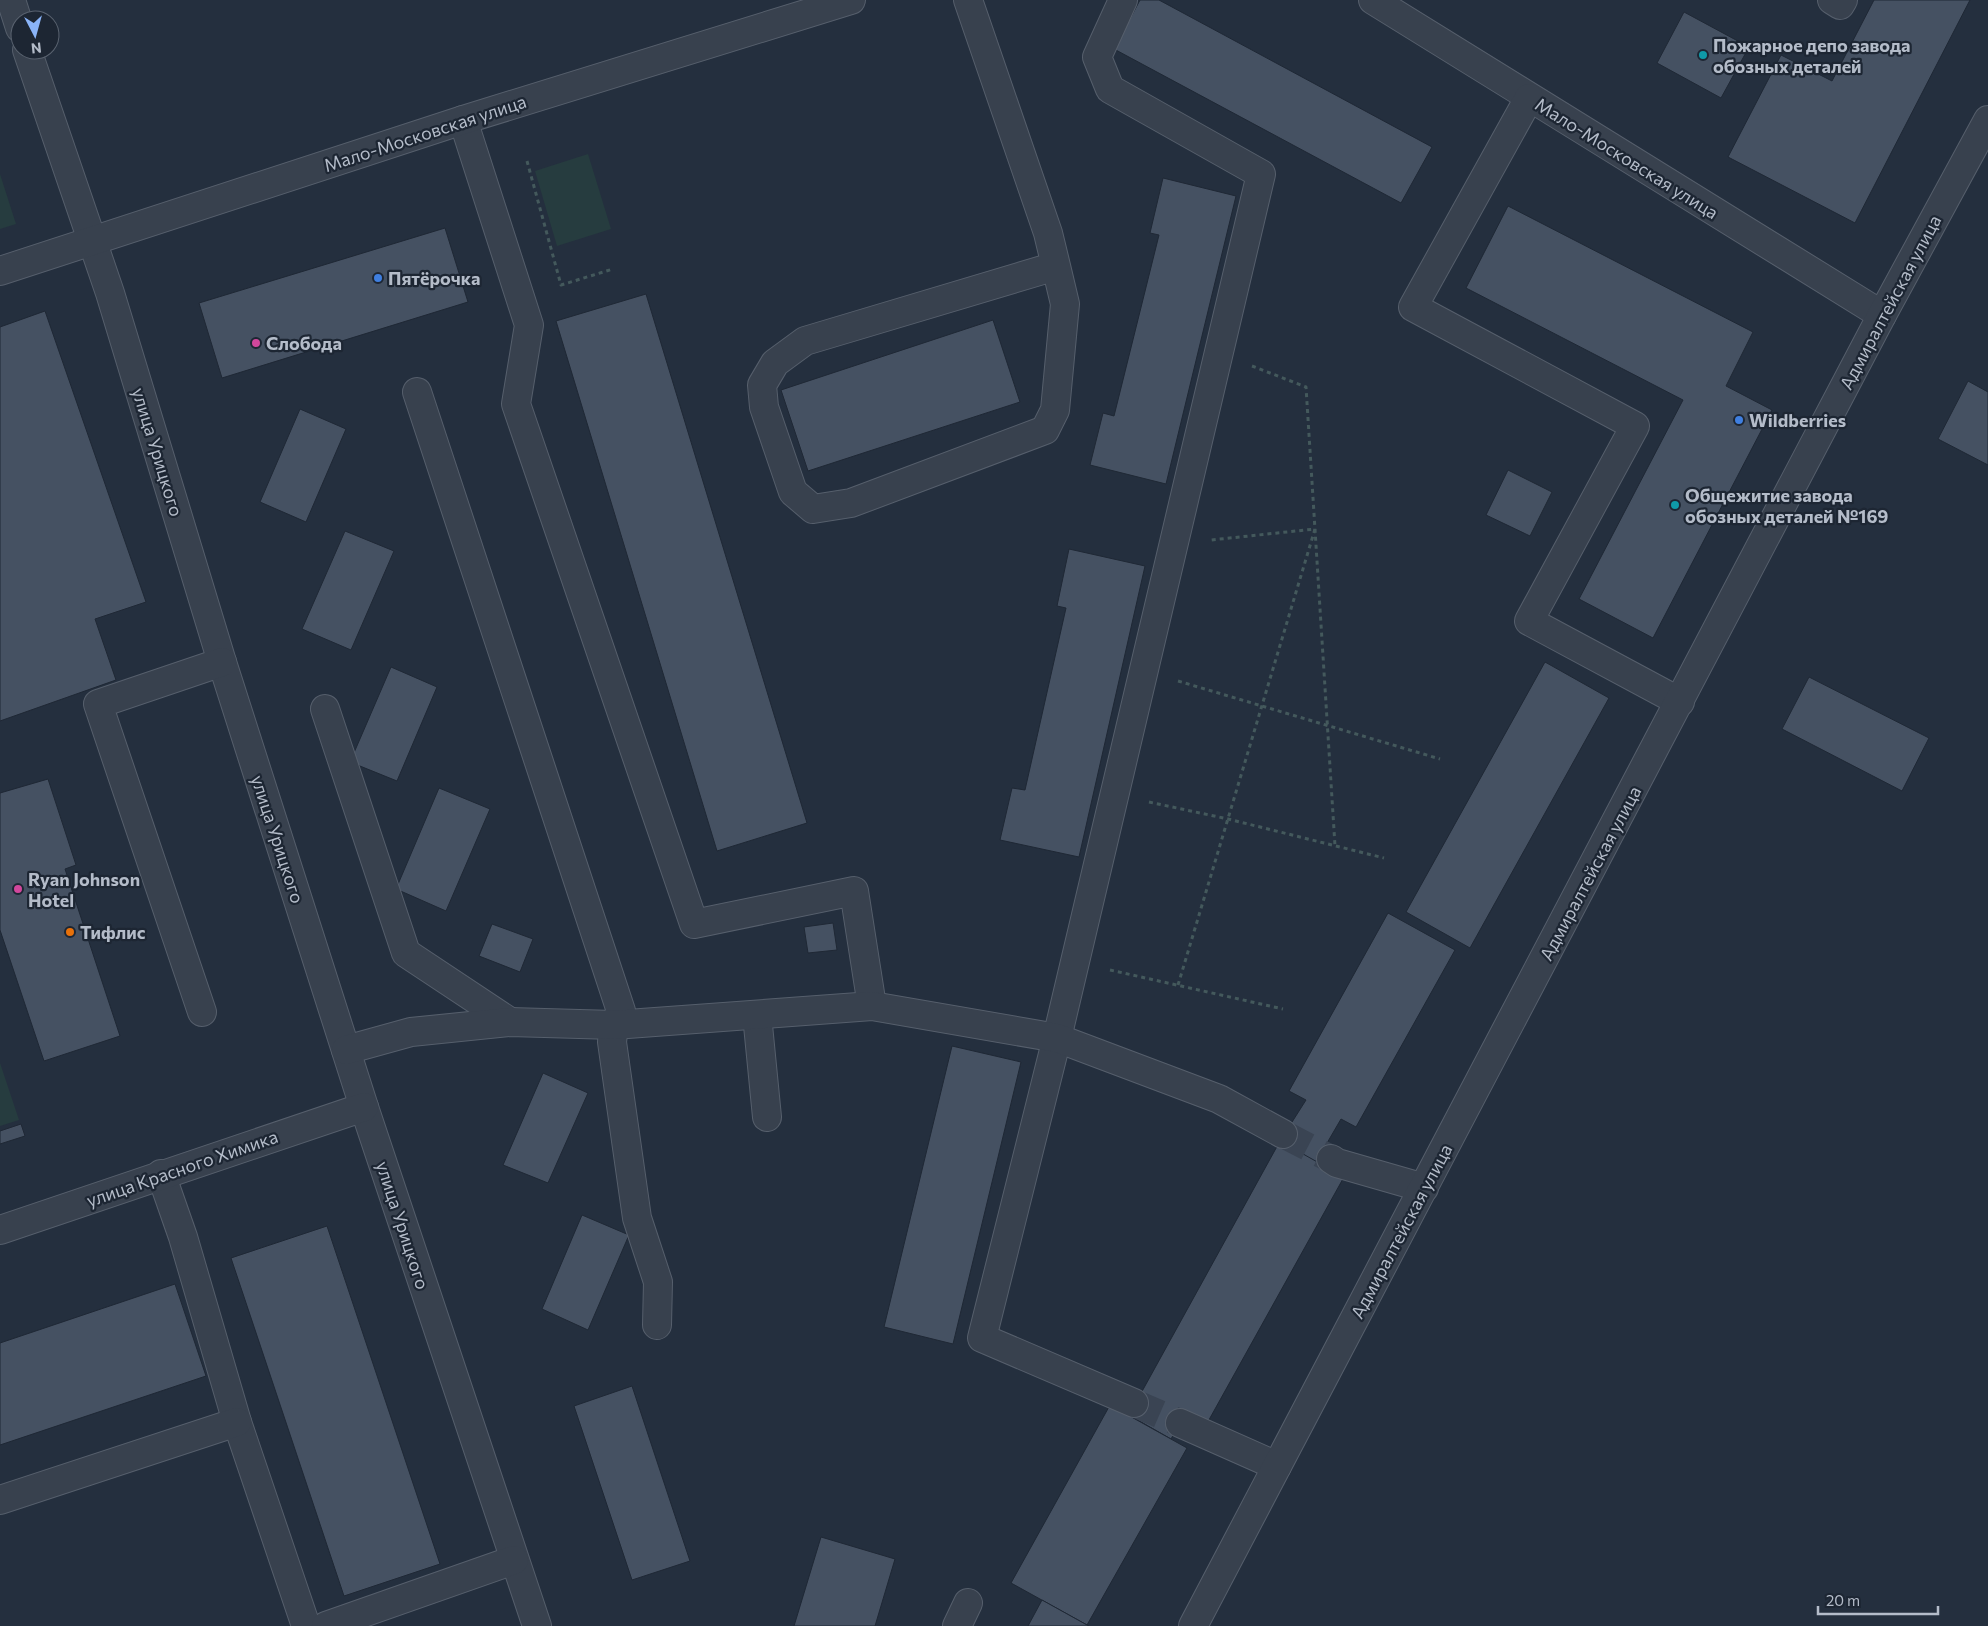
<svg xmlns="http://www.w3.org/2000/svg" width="1988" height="1626" viewBox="0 0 1988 1626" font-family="Commissioner,sans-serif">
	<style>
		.green { fill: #263c3f }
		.building { fill: #455162; stroke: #1f2835 }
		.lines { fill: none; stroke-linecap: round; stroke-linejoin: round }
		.minor-tunnel { stroke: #3a4453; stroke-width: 28; stroke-dasharray: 28 14; stroke-linecap: butt }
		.minor-casing { stroke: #565f6c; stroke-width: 30 }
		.path { stroke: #44595c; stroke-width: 3; stroke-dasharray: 4 4; stroke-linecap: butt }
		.minor { stroke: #38414e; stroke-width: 28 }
		.culture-dot { fill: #0f9aa8; stroke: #1d2633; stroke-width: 2 }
		.shop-dot { fill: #3f7fe0; stroke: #1d2633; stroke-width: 2 }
		.hotel-dot { fill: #d1479c; stroke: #1d2633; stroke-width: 2 }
		.food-dot { fill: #e8710a; stroke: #1d2633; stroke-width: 2 }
		.labels { text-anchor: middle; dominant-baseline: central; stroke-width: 4.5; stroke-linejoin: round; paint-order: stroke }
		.poi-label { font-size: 18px; font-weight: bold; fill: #b4bcc9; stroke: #1d2633; text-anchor: start }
		.street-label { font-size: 18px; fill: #b4bcc9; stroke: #1d2633 }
	</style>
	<rect width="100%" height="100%" fill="#242f3e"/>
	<g class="green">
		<polygon points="588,154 611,229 557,246 535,171"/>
		<polygon points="0,174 16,224 0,229"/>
		<polygon points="0,1063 19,1120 0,1126"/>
	</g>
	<g class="building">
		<polygon points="1140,0 1159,0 1432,147 1401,203 1114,49"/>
		<polygon points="1874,0 1970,0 1855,223 1728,157 1781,55 1832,81"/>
		<polygon points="1684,12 1749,47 1721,98 1657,63"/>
		<polygon points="1163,178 1236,196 1166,484 1090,465 1103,413 1114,416 1159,235 1150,233"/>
		<polygon points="1508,206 1753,332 1726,386 1772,410 1653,638 1579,599 1683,400 1466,288"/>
		<polygon points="445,228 468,302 222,378 199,303"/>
		<polygon points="646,294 807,823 717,851 556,321"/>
		<polygon points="45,311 146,602 95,619 116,680 0,721 0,327"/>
		<polygon points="993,320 1020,402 808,471 781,390"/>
		<polygon points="1968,381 1988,392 1988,465 1938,439"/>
		<polygon points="300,409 346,429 306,522 260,502"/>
		<polygon points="1508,470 1552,492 1530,536 1486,515"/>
		<polygon points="345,531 394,551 351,650 302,629"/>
		<polygon points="1069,549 1145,566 1079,857 1000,840 1012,788 1025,790 1066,608 1057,606"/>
		<polygon points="1545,662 1609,698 1470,948 1406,912"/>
		<polygon points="391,667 437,687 397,781 350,762"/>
		<polygon points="1809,677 1929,738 1902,791 1782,729"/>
		<polygon points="48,779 76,865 65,869 120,1036 44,1061 0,930 0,793"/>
		<polygon points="439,788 490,809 446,911 396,889"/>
		<polygon points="1388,913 1455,950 1356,1127 1341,1119 1316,1162 1280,1141 1306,1100 1289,1091"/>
		<polygon points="833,923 837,950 808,953 804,927"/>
		<polygon points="492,924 533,939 520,972 479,956"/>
		<polygon points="952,1046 1021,1062 953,1344 884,1327"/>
		<polygon points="543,1073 588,1093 548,1183 503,1165"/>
		<polygon points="21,1124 25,1136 0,1144 0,1131"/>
		<polygon points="1280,1141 1344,1177 1205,1427 1184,1416 1171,1439 1129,1415"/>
		<polygon points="582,1215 629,1235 588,1330 542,1309"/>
		<polygon points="327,1226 440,1564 344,1596 231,1258"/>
		<polygon points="175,1284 206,1376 0,1445 0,1343"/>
		<polygon points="632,1386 690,1561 632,1580 574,1406"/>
		<polygon points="1110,1405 1187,1448 1087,1625 1011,1583"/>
		<polygon points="821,1537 895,1559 875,1626 794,1626"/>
		<polygon points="1042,1600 1087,1625 1089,1626 1028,1626"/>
	</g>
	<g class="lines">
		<g class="minor-tunnel">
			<polyline points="1283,1134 1331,1159"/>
			<polyline points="1134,1403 1180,1423"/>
		</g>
		<defs>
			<g id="minor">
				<polyline points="11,0 20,28"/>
				<polyline points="968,0 1048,233 1056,266 805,341 775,363 762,385 764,407 793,492 813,509 851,503 1045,430 1055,410 1065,304 1056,266"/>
				<polyline points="1123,0 1097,57 1110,89 1261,174 1057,1038 982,1338 1134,1403"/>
				<polyline points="1373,0 1882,315"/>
				<polyline points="1832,0 1840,5 1843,0"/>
				<polyline points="27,50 110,293 222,662 364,1107 537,1626"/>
				<polyline points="1529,98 1413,307 1635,426 1529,621 1680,702"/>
				<polyline points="463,120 529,325 516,404 694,924 854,891 872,1006"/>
				<polyline points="0,271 463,120 851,0"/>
				<polyline points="417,392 621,1011 614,1025 612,1042 637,1218 658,1282 657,1325"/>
				<polyline points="325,709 406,953 510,1022"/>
				<polyline points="202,1012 98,704 222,662"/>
				<polyline points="757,1015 767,1117"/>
				<polyline points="346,1050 411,1032 510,1022 614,1025 872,1006 1057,1038 1219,1099 1283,1134"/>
				<polyline points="1331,1159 1337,1163 1424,1188"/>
				<polyline points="161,1174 183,1237 237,1422 306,1626"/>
				<polyline points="0,1230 364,1107"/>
				<polyline points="1180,1423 1277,1466"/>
				<polyline points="0,1500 237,1422"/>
				<polyline points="326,1626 514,1560"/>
				<polyline points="957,1626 968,1603"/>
				<polyline points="1193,1626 1882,315 1988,120"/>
			</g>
		</defs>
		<use href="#minor" class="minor-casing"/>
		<g class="path">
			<polyline points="527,161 561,285 613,269"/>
			<polyline points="1252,366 1306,387 1335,846"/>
			<polyline points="1178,681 1440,759"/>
			<polyline points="1149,802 1228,819 1384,858"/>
			<polyline points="1110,970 1283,1009"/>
			<polyline points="1178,985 1315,529 1211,540"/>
		</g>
		<use href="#minor" class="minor"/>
	</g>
	<g class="culture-dot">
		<circle cx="1703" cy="55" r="5"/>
		<circle cx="1675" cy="505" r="5"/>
	</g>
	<g class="shop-dot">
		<circle cx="378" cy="278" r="5"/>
		<circle cx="1739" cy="420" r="5"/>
	</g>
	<g class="hotel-dot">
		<circle cx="256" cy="343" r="5"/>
		<circle cx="18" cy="889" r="5"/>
	</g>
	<circle class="food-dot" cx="70" cy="932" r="5"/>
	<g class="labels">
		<g class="poi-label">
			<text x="1713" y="45">Пожарное депо завода<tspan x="1713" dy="21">обозных деталей</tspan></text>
			<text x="388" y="278">Пятёрочка</text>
			<text x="266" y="343">Слобода</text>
			<text x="1749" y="420">Wildberries</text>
			<text x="1685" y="495">Общежитие завода<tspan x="1685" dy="21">обозных деталей №169</tspan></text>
			<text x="28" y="879">Ryan Johnson<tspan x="28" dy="21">Hotel</tspan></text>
			<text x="80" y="932">Тифлис</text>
		</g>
		<g class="street-label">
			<text transform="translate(425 133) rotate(-18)">Мало-Московская улица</text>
			<text transform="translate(1627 158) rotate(32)">Мало-Московская улица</text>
			<text transform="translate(1890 302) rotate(-62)">Адмиралтейская улица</text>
			<text transform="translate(158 452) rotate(73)">улица Урицкого</text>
			<text transform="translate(278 839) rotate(72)">улица Урицкого</text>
			<text transform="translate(1590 873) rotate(-62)">Адмиралтейская улица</text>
			<text transform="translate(182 1168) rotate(-19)">улица Красного Химика</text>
			<text transform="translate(403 1225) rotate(72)">улица Урицкого</text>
			<text transform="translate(1401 1231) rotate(-62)">Адмиралтейская улица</text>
		</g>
	</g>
	<g transform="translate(35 35) rotate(174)"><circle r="24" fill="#1d2633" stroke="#59626f"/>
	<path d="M0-4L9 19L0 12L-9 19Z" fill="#8ab4f8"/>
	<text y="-8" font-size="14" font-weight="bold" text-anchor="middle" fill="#b4bcc9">N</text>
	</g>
	<path d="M1818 1606v8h120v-8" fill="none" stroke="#b4bcc9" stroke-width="2.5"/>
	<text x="1826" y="1606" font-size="15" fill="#b4bcc9" stroke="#1d2633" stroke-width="4" paint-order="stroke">20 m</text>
</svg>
